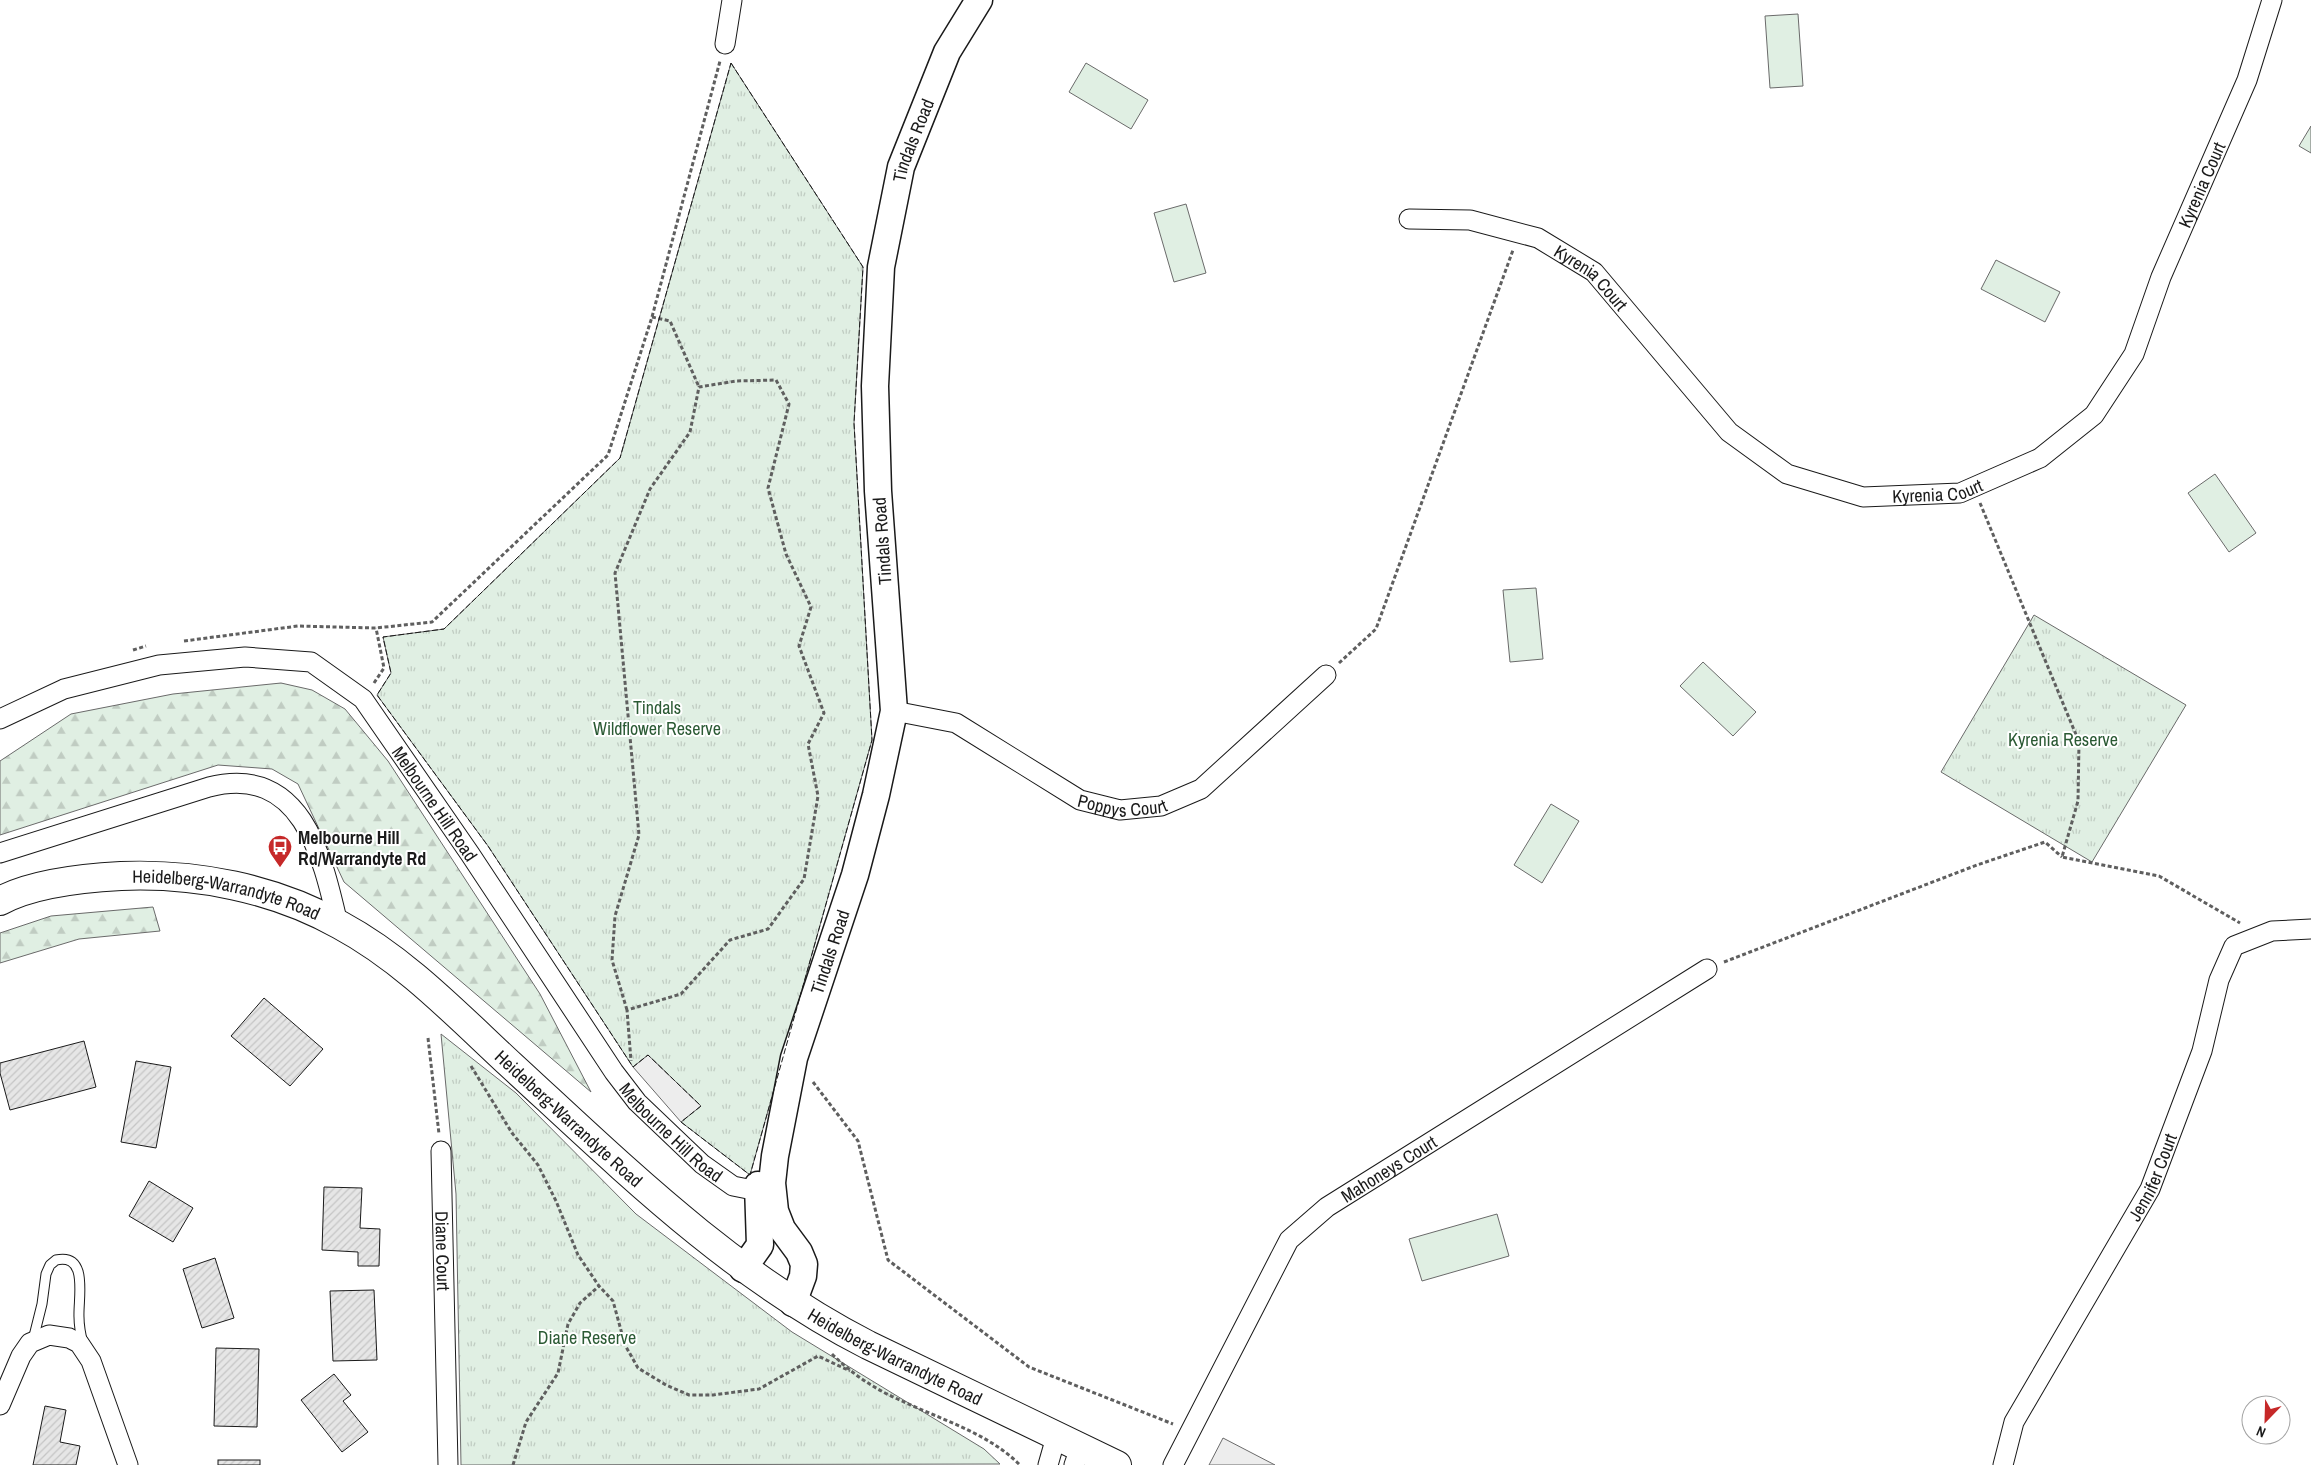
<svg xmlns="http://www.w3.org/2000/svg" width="2311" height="1465" viewBox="0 0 2311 1465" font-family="'Archivo Narrow',sans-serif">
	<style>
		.grass { fill: #e0efe3; stroke: #6a6a6a }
		.forest { fill: url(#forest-firs); stroke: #6a6a6a }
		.park { fill: url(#park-tufts); stroke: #6a6a6a }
		.parking { fill: #ededed; stroke: #6a6a6a }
		.building { fill: url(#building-hatch); stroke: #1a1a1a }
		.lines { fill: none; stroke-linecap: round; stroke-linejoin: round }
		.service-casing { stroke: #1a1a1a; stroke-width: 11 }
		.minor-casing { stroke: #1a1a1a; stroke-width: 21 }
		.secondary-casing { stroke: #1a1a1a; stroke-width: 29 }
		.primary-casing { stroke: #1a1a1a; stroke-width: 30 }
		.path { stroke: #5f5f5f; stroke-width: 3; stroke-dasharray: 4 2.5; stroke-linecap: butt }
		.service { stroke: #fff; stroke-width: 9 }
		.minor { stroke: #fff; stroke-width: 19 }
		.secondary { stroke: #fff; stroke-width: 26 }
		.primary { stroke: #fff; stroke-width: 28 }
		.fence { stroke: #1a1a1a; stroke-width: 1; stroke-dasharray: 6 2.5; stroke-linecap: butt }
		.labels { text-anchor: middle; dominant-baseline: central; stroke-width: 4; stroke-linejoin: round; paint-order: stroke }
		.street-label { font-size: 18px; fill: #1a1a1a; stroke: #fff }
		.park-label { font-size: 18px; fill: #2b5a34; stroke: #fff }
		.poi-label { font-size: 18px; font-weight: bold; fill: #1a1a1a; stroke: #fff; text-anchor: start }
	</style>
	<defs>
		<pattern id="forest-firs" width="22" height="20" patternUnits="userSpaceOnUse" patternTransform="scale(1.25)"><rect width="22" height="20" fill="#e0efe3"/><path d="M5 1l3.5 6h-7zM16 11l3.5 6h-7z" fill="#c0ccc2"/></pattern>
		<pattern id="park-tufts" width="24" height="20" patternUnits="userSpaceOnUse" patternTransform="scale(1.25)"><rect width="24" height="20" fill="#e0efe3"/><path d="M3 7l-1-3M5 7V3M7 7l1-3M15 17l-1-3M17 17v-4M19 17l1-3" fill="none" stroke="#c0ccc2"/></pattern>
		<pattern id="building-hatch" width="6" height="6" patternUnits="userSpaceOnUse" patternTransform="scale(1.25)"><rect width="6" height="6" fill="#e6e6e6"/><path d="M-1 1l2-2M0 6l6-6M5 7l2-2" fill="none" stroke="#c5c5c5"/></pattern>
	</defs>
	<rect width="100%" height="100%" fill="#fff"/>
	<g class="grass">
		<polygon points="1798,14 1803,86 1770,88 1765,16"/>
		<polygon points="1086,63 1148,100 1131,129 1069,92"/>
		<polygon points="2311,126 2311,153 2299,146"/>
		<polygon points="1186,204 1206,273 1174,282 1154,213"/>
		<polygon points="1996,260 2060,292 2045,322 1981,289"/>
		<polygon points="2215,474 2256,533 2229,552 2188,493"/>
		<polygon points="1536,588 1543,659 1510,662 1503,590"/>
		<polygon points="1703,662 1756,712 1733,736 1680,686"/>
		<polygon points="1551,804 1579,821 1542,883 1514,865"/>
		<polygon points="1497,1214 1509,1256 1422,1281 1409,1239"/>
	</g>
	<g class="forest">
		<polygon points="281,683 312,690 345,709 388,761 540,994 591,1092 344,882 298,784 272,769 218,765 0,835 0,761 71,714 173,694"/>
		<polygon points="153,907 160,931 79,939 0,963 0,933 51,916"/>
	</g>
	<g class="park">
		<polygon points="731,63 863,267 854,423 872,740 750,1175 681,1122 700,1106 648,1055 633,1067 488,846 377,695 391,673 383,637 444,629 620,458"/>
		<polygon points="2034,615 2186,705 2092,862 1941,772"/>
		<polygon points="441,1034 516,1093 636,1214 792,1332 984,1449 1000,1464 461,1465 456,1194"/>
	</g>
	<g class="parking">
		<polygon points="648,1055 701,1106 681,1122 633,1067"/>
		<polygon points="1223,1438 1275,1465 1209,1465"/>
	</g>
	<g class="building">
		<polygon points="264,998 323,1049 290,1086 231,1036"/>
		<polygon points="84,1041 96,1087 10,1110 0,1073 0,1063"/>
		<polygon points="136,1061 171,1067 156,1148 121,1142"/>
		<polygon points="149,1181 193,1208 173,1242 129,1216"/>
		<polygon points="324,1187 362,1188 360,1228 380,1229 379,1266 358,1266 358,1252 322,1250"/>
		<polygon points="215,1258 234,1318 202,1328 183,1269"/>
		<polygon points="374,1290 377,1360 333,1361 330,1291"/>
		<polygon points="216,1348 259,1349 257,1427 214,1426"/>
		<polygon points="334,1374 351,1395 343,1401 368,1432 342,1452 301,1400"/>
		<polygon points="45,1406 66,1410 60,1442 80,1446 76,1465 33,1465"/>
		<rect x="218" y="1460" width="42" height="5"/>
	</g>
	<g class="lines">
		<defs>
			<path id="service" d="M 33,1340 L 42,1304 L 46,1274 L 50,1265 L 56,1260 C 89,1253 78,1298 79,1317 C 79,1326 81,1336 83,1344"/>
			<g id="minor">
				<polyline points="725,44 732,0"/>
				<path id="s1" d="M 1409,219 L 1470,220 L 1538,238 L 1594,272 L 1729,432 L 1787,474 L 1863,497 L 1960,493 L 2040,458 L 2094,415 L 2134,354 L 2161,277 L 2247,80 L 2272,0"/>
				<path id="s2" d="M 894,711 L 956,723 L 1080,800 L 1120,810 L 1161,806 L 1201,789 L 1326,675"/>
				<path id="s3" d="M 0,719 L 64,689 L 159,665 L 245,657 L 311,662 L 363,699 L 470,854 L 614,1072 L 637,1102 L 702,1164 L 733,1186 L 758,1191"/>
				<path d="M 0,853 L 209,787 C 301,764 322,854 338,924"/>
				<path id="s4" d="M 441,1151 L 448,1465"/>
				<polyline points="0,1405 21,1356 30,1343 49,1335 69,1338 79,1343 91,1361 128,1465"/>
				<polyline points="1048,1465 1056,1437"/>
				<polyline points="1074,1465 1080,1448"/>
				<path id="s5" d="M 1173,1465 L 1289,1240 L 1327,1207 L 1707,969"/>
				<path id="s6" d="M 2003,1465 L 2014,1422 L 2150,1189 L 2202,1051 L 2219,980 L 2234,946 L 2272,931 L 2311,929"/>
			</g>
			<g id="secondary">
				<polyline points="743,1269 760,1245 758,1185"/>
				<path id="s7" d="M 793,1303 L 803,1276 L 804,1264 L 799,1252 L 782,1229 L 775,1211 L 772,1183 L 775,1156 L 794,1058 L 855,875 L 876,795 L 894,711 L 878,491 L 875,386 L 881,267 L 901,167 L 947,52 L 979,0"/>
			</g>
			<g id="primary">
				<path id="s8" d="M 0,901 C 33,883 83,878 121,876 C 196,873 274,888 340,925 C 405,960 457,1015 511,1065 C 623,1168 731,1275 868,1345 L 1117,1465"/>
			</g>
		</defs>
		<use href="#service" class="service-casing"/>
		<use href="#minor" class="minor-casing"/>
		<use href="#secondary" class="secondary-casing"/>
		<use href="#primary" class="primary-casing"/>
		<g class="path">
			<polyline points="652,317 670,321 699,387"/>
			<polyline points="1980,503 2079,742 2078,801 2062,857 2159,876 2240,923"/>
			<polyline points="184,641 298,626 376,628 432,622 608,455 652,317 720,61"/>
			<polyline points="133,650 146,646"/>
			<polyline points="1339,663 1376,629 1513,250"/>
			<polyline points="374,683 384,668 376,628"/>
			<polyline points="1724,962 1977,865 2045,842 2062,857"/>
			<polyline points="627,1010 612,960 615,916 639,835 615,573 650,489 690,432 699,387 736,381 776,380 789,404 768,488 786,554 811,607 799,646 824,713 808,744 818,796 804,879 768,929 730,940 681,994 627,1010 631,1061"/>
			<polyline points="428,1038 439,1134"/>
			<polyline points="471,1066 512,1133 538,1165 556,1201 578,1255 599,1286 613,1301 625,1345 638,1368 666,1385 689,1395 713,1395 759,1389 818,1356 850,1371"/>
			<polyline points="813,1082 858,1141 888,1260 1029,1367 1173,1424"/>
			<path d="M 832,1354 C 852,1374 876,1390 902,1401 C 942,1420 988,1433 1020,1465"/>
			<polyline points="513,1465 526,1422 558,1373 568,1324 580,1303 599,1286"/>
		</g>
		<use href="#service" class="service"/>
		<use href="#minor" class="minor"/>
		<use href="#secondary" class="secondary"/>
		<use href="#primary" class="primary"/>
		<polygon class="fence" points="731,63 863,267 854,423 872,740 750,1175 681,1122 701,1106 648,1055 633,1067 488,846 377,695 391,673 383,637 444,629 620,458"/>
	</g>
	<defs>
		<symbol id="bus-pin" viewBox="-11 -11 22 30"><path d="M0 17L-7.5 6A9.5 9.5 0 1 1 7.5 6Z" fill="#c62828" stroke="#fff"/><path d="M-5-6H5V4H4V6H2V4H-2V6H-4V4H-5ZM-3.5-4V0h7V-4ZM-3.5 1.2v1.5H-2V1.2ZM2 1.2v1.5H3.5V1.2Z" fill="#fff"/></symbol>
	</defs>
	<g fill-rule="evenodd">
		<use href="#bus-pin" x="266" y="833" width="28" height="38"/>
	</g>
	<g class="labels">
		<g class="street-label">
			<text stroke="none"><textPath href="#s7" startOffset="1194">Tindals Road</textPath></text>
			<text stroke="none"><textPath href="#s1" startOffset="1066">Kyrenia Court</textPath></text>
			<text stroke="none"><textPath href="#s1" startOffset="198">Kyrenia Court</textPath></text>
			<text stroke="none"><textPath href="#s1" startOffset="632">Kyrenia Court</textPath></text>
			<text transform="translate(882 541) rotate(-94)">Tindals Road</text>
			<text stroke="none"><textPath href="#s2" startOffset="252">Poppys Court</textPath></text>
			<text stroke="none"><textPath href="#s3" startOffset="512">Melbourne Hill Road</textPath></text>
			<text stroke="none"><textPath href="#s8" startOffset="232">Heidelberg-Warrandyte Road</textPath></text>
			<text stroke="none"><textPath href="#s7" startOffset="369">Tindals Road</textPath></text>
			<text stroke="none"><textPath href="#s8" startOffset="652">Heidelberg-Warrandyte Road</textPath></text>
			<text stroke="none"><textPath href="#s3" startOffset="918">Melbourne Hill Road</textPath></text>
			<text stroke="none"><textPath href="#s5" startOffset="376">Mahoneys Court</textPath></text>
			<text stroke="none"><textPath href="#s6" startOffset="326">Jennifer Court</textPath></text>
			<text stroke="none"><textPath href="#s4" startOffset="100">Diane Court</textPath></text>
			<text stroke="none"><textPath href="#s8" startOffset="1058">Heidelberg-Warrandyte Road</textPath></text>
		</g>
		<g class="park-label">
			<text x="657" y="707">Tindals<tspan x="657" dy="21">Wildflower Reserve</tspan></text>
			<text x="2063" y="739">Kyrenia Reserve</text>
			<text x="587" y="1337">Diane Reserve</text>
		</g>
		<g class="poi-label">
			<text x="298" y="837">Melbourne Hill<tspan x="298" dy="21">Rd/Warrandyte Rd</tspan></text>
		</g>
	</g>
	<g transform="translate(2266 1420) rotate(203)"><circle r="24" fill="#ffffff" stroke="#a3a3a3"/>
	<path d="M0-4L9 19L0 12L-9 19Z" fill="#c62828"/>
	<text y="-8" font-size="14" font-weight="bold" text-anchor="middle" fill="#1a1a1a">N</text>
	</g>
</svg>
